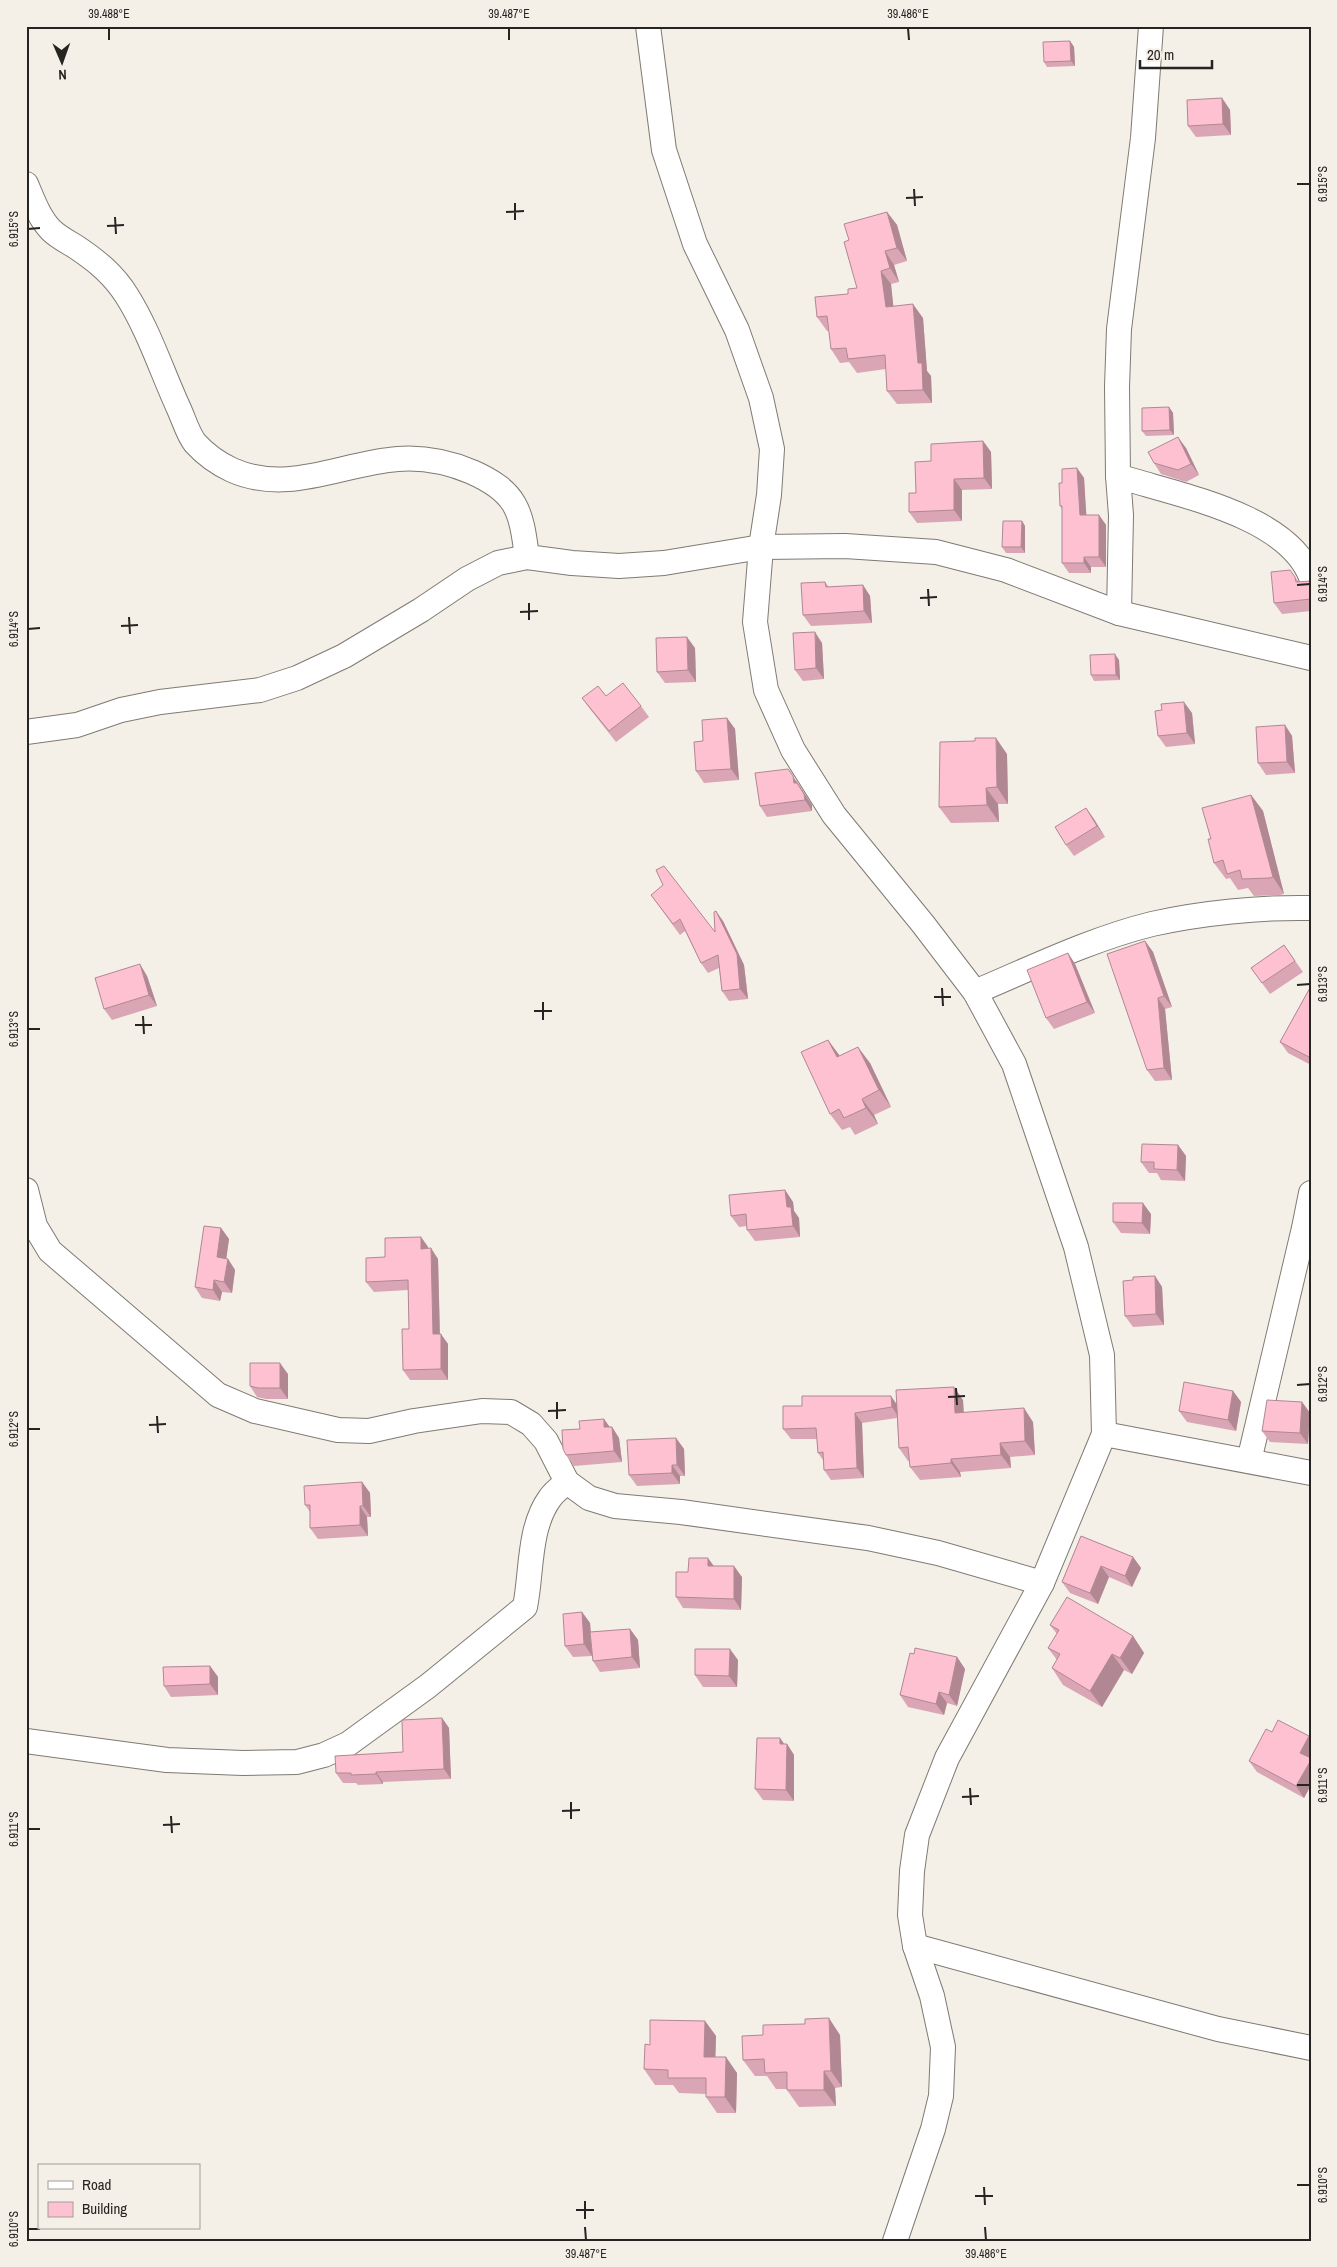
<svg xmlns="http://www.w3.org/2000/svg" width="1337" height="2267" viewBox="0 0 1337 2267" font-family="'Archivo Narrow',sans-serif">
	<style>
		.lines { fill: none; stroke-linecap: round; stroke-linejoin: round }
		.minor-casing { stroke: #7f7a73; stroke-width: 26 }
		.minor { stroke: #fff; stroke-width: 24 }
		.wall { fill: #daa6b5 }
		.shaded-wall { fill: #b18793 }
		.building { fill: #fdc1d2; stroke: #b18793 }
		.ticks { fill: none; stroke: #262421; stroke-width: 2 }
		.neatline { fill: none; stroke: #262421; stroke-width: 2 }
		.ticks-label { font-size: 12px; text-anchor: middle; fill: #262421 }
	</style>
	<rect width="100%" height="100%" fill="#f4efe7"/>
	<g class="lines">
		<defs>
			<g id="minor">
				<polyline points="648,26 664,150 695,244 737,330 761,398 772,449 769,495 761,547 755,622 766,690 793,750 834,815 923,924 975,992 1014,1064 1076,1247 1102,1355 1104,1434 1042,1583 947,1758 917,1835 912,1871 910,1915 915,1946 932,1996 943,2047 941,2096 933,2129 895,2241"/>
				<path d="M 26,184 C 33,200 39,218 51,230 C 58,237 68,242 76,247 C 97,261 114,275 127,296 C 149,331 162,372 179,409 C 184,420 188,434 195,443 C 205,454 219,464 232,470 C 288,495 342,463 398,459 C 424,457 448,462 472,472 C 517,492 521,510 527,557"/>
				<path d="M 1118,476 C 1176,495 1287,514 1311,577"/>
				<polyline points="1119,613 1121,515 1118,476 1117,387 1119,329 1143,138 1151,26"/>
				<polyline points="26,732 77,725 121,710 160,702 260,690 297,678 344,656 421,610 467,579 498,563 527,557 572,563 619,566 664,563 761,547 845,546 936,552 1006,570 1119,613 1311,658"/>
				<path d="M 975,992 C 1032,968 1091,939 1152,924 C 1201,913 1261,907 1311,908"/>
				<polyline points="26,1190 35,1226 50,1251 218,1395 255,1411 338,1430 369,1431 414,1421 482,1411 511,1412 531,1424 546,1441 567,1482 589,1498 615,1506 681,1512 868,1538 938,1553 1042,1583"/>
				<polyline points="1104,1434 1311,1473"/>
				<polyline points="1249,1461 1304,1228 1311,1193"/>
				<path d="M 26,1741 L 167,1760 L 243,1763 L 297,1762 L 324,1755 L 348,1744 L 428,1686 L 525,1607 C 532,1573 528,1528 550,1498 C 554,1492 561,1487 567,1482"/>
				<polyline points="915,1946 1218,2029 1311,2048"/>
			</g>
		</defs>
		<use href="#minor" class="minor-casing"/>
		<use href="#minor" class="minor"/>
	</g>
	<g class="wall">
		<polygon points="1070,41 1074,47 1075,66 1047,67 1044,62"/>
		<polygon points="1222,98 1230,110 1231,135 1196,137 1188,126"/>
		<polygon points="887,212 897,225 907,261 894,265 899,282 891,284 893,306 923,318 927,371 931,376 932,403 897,404 887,391 886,369 857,373 849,362 840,363 831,349 829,331 827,331 817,317 857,288 849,240"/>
		<polygon points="1169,407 1173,413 1174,435 1146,436 1142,431"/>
		<polygon points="983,441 991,452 992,489 962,490 962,521 917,523 909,512 916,493 931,461"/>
		<polygon points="1186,448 1199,475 1186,482 1161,474 1154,463"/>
		<polygon points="1077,468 1084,478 1086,515 1099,515 1106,525 1106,567 1091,567 1091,573 1069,573 1062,563 1062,509 1060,506 1062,483"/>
		<polygon points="1022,521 1025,526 1025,553 1006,553 1002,547"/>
		<polygon points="1295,577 1299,582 1311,581 1311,611 1282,614 1274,603"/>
		<polygon points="825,582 829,587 863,585 870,596 872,623 811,626 803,615"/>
		<polygon points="822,643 824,679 803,681 795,670"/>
		<polygon points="695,648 696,682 665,683 657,672"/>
		<polygon points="1119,660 1120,680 1094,681 1091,675"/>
		<polygon points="606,696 641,706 649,717 616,742 590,709 582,698"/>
		<polygon points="1192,713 1195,744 1166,747 1158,736"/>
		<polygon points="727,718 735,729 739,780 704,783 696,771 703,741"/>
		<polygon points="1285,725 1292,736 1295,773 1266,775 1258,763"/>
		<polygon points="1007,754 1008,804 998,804 999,822 951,823 939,807"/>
		<polygon points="796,780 812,805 812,811 767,817 760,806"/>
		<polygon points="1251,795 1263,811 1284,894 1280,895 1254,896 1248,888 1238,890 1230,878 1226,879 1214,863 1211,839"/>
		<polygon points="1086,808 1105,837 1074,856 1066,845"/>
		<polygon points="651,895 715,932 723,921 744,965 748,999 729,1001 722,991 719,968 708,973 701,963 685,931 680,935"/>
		<polygon points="1145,941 1153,952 1172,1007 1165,1009 1172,1080 1155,1081 1147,1070"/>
		<polygon points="1284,945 1303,972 1270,994 1251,968"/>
		<polygon points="1068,953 1075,964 1095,1013 1054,1029 1046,1018"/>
		<polygon points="147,976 157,1006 112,1020 104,1009"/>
		<polygon points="1311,986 1311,1065 1288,1053 1280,1042"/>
		<polygon points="828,1040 839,1056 870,1063 891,1107 874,1115 878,1124 855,1135 850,1127 842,1130 830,1114"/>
		<polygon points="1178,1145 1186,1156 1185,1181 1161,1180 1157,1173 1149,1173 1141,1162"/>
		<polygon points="785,1190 793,1202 794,1211 799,1218 800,1237 755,1241 747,1230 747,1226 739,1227 731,1216"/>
		<polygon points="1151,1214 1150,1234 1121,1233 1113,1222"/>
		<polygon points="221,1228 229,1239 226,1259 228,1259 235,1270 232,1293 222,1292 220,1301 202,1298 195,1287"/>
		<polygon points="421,1237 428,1247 428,1248 438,1259 440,1334 448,1344 448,1380 410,1380 403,1370 409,1329 408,1290 374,1292 366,1282 385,1257"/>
		<polygon points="1155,1276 1162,1287 1164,1325 1133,1327 1125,1316"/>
		<polygon points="288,1374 288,1399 266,1399 257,1397 250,1386"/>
		<polygon points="1233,1391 1241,1402 1236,1431 1187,1422 1179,1411"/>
		<polygon points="963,1400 964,1412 1033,1422 1035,1455 1010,1457 1011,1468 960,1472 961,1477 920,1480 910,1467 910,1461 908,1461 899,1448 897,1418 862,1423 864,1478 831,1480 824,1470 823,1460 818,1453 817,1439 791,1439 783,1429 897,1403"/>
		<polygon points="1302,1402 1310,1413 1308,1444 1270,1442 1262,1431"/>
		<polygon points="604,1419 609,1427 612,1427 619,1438 622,1462 574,1466 566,1455 580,1429"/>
		<polygon points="676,1438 684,1449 685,1476 680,1476 680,1484 637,1486 629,1475"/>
		<polygon points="362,1482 370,1493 371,1517 367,1517 368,1536 318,1539 310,1528 310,1512 305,1505"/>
		<polygon points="1081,1536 1133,1557 1141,1568 1132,1587 1109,1577 1098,1604 1070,1593 1062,1582"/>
		<polygon points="714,1566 742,1577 741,1610 683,1608 676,1597 688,1572"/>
		<polygon points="582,1612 590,1623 591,1632 630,1629 638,1640 640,1668 600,1672 593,1661 592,1656 573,1657 565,1646"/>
		<polygon points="1050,1625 1133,1636 1144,1653 1132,1674 1124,1670 1102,1707 1063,1685 1052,1668 1057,1660 1048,1648 1057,1634"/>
		<polygon points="914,1654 957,1657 965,1669 957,1706 947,1703 944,1715 908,1707 900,1695"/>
		<polygon points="738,1660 737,1687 703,1687 695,1675"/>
		<polygon points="210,1666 218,1677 218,1695 171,1697 164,1686"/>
		<polygon points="442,1718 449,1728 451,1779 383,1782 383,1784 358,1785 356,1783 343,1783 336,1773 403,1752"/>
		<polygon points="1272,1732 1309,1736 1311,1738 1311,1785 1304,1798 1257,1772 1249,1761"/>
		<polygon points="780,1738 784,1744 787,1744 794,1755 794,1801 763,1800 755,1789"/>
		<polygon points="705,2021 716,2036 715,2057 737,2073 736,2113 717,2113 706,2097 706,2094 679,2093 673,2085 655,2085 644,2069 650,2045"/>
		<polygon points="840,2035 842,2087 835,2088 836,2106 799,2107 787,2090 787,2089 776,2089 767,2076 755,2076 743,2060"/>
	</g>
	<g class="shaded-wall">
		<polygon points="1070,41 1074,47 1075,66 1071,61"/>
		<polygon points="1222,98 1230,110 1231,135 1223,124"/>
		<polygon points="887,212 897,225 907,261 897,248"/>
		<polygon points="885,251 894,265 899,282 890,268"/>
		<polygon points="881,271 891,284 895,321 886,307"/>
		<polygon points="913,304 923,318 927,371 931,376 932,403 923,390 918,363"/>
		<polygon points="1169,407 1173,413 1174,435 1170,430"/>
		<polygon points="1178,437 1186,448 1199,475 1191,464"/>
		<polygon points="983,441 991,452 992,489 984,478"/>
		<polygon points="1077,468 1084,478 1087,525 1080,515"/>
		<polygon points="954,479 962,490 962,521 954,510"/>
		<polygon points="1099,515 1106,525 1106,567 1099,557"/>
		<polygon points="1022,521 1025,526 1025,553 1021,547"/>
		<polygon points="1084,557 1091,567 1091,573 1084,563"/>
		<polygon points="863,585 870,596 872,623 864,611"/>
		<polygon points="815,632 822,643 824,679 816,668"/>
		<polygon points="687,637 695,648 696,682 688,670"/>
		<polygon points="1115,654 1119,660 1120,680 1116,675"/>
		<polygon points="1184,702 1192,713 1195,744 1187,733"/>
		<polygon points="727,718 735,729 739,780 731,769"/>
		<polygon points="1285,725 1292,736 1295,773 1287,762"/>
		<polygon points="996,738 1007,754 1008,804 997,787"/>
		<polygon points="788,769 812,805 812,811 794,783"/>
		<polygon points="986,788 998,804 999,822 987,805"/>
		<polygon points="1251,795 1263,811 1284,894 1273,877"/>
		<polygon points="1086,808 1094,819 1105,837 1097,826"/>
		<polygon points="716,911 723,921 744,965 748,999 740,989"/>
		<polygon points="1145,941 1153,952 1172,1007 1164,996"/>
		<polygon points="1068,953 1075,964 1095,1013 1087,1002"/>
		<polygon points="140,964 147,976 157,1006 149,995"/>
		<polygon points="1158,998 1165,1009 1172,1080 1164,1068"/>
		<polygon points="828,1040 840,1056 837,1057"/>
		<polygon points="858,1047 870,1063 891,1107 879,1090"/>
		<polygon points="862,1099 874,1115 878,1124 866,1108"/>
		<polygon points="1178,1145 1186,1156 1185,1181 1177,1170"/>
		<polygon points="785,1190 793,1202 794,1211 799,1218 800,1237 793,1226 787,1207"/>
		<polygon points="1143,1203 1151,1214 1150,1234 1142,1223"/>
		<polygon points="221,1228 229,1239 225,1268 217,1257"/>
		<polygon points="421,1237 428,1247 428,1259 421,1249"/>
		<polygon points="431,1248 438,1259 440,1344 433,1334"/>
		<polygon points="228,1259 235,1270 232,1293 224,1282"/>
		<polygon points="1155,1276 1162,1287 1164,1325 1156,1314"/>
		<polygon points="214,1280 222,1292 220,1301 213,1290"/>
		<polygon points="441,1334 448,1344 448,1380 441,1369"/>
		<polygon points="280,1363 288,1374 288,1399 280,1388"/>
		<polygon points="954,1387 963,1400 964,1426 955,1413"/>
		<polygon points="1233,1391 1241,1402 1236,1431 1228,1420"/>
		<polygon points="891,1396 898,1406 899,1418 892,1407"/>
		<polygon points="1302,1402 1310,1413 1308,1444 1300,1433"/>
		<polygon points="1024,1408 1033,1422 1035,1455 1025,1441"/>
		<polygon points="855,1413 862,1423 864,1478 857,1468"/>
		<polygon points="604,1419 612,1430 604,1427"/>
		<polygon points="612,1427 619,1438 622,1462 614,1451"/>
		<polygon points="676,1438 684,1449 685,1476 677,1465"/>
		<polygon points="1000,1443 1010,1457 1011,1468 1001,1455"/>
		<polygon points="951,1459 960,1472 961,1477 951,1463"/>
		<polygon points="672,1465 680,1476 680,1484 672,1473"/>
		<polygon points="362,1482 370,1493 371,1517 363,1506"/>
		<polygon points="360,1506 367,1517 368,1536 360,1525"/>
		<polygon points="1133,1557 1141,1568 1132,1587 1125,1576"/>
		<polygon points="708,1558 716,1569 708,1566"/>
		<polygon points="734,1566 742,1577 741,1610 734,1599"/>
		<polygon points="1101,1566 1109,1577 1098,1604 1090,1593"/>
		<polygon points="582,1612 590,1623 592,1656 584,1644"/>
		<polygon points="630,1629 638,1640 640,1668 632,1657"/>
		<polygon points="1133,1636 1144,1653 1132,1674 1120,1658"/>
		<polygon points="730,1649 738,1660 737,1687 729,1676"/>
		<polygon points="1112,1654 1124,1670 1102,1707 1090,1691"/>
		<polygon points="957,1657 965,1669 957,1706 949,1695"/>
		<polygon points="210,1666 218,1677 218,1695 210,1684"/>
		<polygon points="939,1692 947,1703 944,1715 936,1704"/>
		<polygon points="442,1718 449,1728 451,1779 444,1769"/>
		<polygon points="1309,1736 1311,1738 1311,1759 1300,1753"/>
		<polygon points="780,1738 787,1748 787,1744 794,1755 794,1801 786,1790 780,1744"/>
		<polygon points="1311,1760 1311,1785 1304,1798 1296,1786"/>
		<polygon points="376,1772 383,1782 383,1784 376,1774"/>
		<polygon points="829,2018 840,2035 842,2087 831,2071"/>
		<polygon points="705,2021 716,2036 715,2072 704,2057"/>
		<polygon points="726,2057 737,2073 736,2113 725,2097"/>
		<polygon points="824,2071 835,2088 836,2106 824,2090"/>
	</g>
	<g class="building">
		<polygon points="1070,41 1071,61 1044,62 1043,42"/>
		<polygon points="1222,98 1223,124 1188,126 1187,100"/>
		<polygon points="887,212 897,248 885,251 890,268 881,271 886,307 913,304 918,363 922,363 923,390 887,391 885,355 848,359 846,348 831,349 827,316 817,317 815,297 848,294 848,289 857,288 844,242 849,240 844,224"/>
		<polygon points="1169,407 1170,430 1142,431 1142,408"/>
		<polygon points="1178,437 1191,464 1178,470 1154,463 1148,452"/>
		<polygon points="983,441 984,478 954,479 954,510 909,512 909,493 916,493 915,462 931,461 931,444"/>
		<polygon points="1077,468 1080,515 1099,515 1099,557 1084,557 1084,563 1062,563 1062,506 1060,506 1059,483 1062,483 1062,469"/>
		<polygon points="1003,521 1022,521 1021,547 1002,547"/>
		<polygon points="1290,570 1295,577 1296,582 1311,581 1311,599 1274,603 1271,572"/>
		<polygon points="825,582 826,587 863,585 864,611 803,615 801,583"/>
		<polygon points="815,632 816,668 795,670 793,633"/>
		<polygon points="687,637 688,670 657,672 656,638"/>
		<polygon points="1115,654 1116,675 1091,675 1090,655"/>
		<polygon points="623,683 641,706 609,731 582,698 598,686 606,696"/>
		<polygon points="1184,702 1187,733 1158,736 1155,711 1162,710 1161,704"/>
		<polygon points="727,718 731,769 696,771 694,742 703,741 702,720"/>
		<polygon points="1285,725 1287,762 1258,763 1256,727"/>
		<polygon points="975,738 996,738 997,787 986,788 987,805 939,807 940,742 975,741"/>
		<polygon points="788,769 793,776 794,783 797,783 804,794 805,800 760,806 755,773"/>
		<polygon points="1251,795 1273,877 1269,878 1242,879 1240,870 1227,874 1223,860 1214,863 1208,839 1211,839 1202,808"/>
		<polygon points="1086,808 1097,826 1066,845 1055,827"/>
		<polygon points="664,866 715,932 714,912 716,911 737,954 740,989 722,991 718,955 701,963 680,919 673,924 651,895 663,885 656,870"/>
		<polygon points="1145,941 1164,996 1158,998 1164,1068 1147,1070 1107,954"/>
		<polygon points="1284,945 1295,961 1262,983 1251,968"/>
		<polygon points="1068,953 1087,1002 1046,1018 1027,970"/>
		<polygon points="140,964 149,995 104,1009 95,978"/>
		<polygon points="1311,986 1311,1054 1309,1057 1280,1042"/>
		<polygon points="828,1040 837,1057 858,1047 879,1090 862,1099 866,1108 844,1118 839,1109 830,1114 801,1052"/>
		<polygon points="1142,1144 1178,1145 1177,1170 1154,1169 1154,1162 1141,1162"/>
		<polygon points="785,1190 787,1207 791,1207 793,1226 747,1230 746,1214 731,1216 729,1195"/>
		<polygon points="1113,1203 1143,1203 1142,1223 1113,1222"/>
		<polygon points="204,1226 221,1228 217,1257 228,1259 224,1282 214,1280 213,1290 195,1287"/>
		<polygon points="421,1237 421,1249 431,1248 433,1334 441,1334 441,1369 403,1370 402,1329 409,1329 408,1280 366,1282 366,1258 385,1257 385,1238"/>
		<polygon points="1155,1276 1156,1314 1125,1316 1123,1281 1133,1280 1133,1277"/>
		<polygon points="250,1363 280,1363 280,1388 258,1388 250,1386"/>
		<polygon points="1184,1382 1233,1391 1228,1420 1179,1411"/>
		<polygon points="954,1387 955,1413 1024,1408 1025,1441 1000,1443 1001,1455 951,1459 951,1463 910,1467 908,1447 899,1448 896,1390"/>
		<polygon points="802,1396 891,1396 892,1407 855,1413 857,1468 824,1470 823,1452 818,1453 816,1428 783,1429 783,1406 802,1406"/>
		<polygon points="1267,1400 1302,1402 1300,1433 1262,1431"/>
		<polygon points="604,1419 604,1427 612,1427 614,1451 566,1455 563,1449 562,1430 580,1429 579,1421"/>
		<polygon points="676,1438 677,1465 672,1465 672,1473 629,1475 627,1440"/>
		<polygon points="362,1482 363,1506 360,1506 360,1525 310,1528 310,1505 305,1505 304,1486"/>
		<polygon points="1081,1536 1133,1557 1125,1576 1101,1566 1090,1593 1062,1582"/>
		<polygon points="689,1558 708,1558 708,1566 734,1566 734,1599 676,1597 676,1572 688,1572"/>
		<polygon points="1067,1597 1133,1636 1120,1658 1112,1654 1090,1691 1052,1668 1060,1654 1048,1648 1059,1630 1050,1625"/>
		<polygon points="582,1612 584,1644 565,1646 563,1614"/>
		<polygon points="630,1629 632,1657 593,1661 590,1632"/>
		<polygon points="915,1648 957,1657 949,1695 939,1692 936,1704 900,1695 910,1653 914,1654"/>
		<polygon points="695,1649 730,1649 729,1676 695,1675"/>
		<polygon points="210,1666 210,1684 164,1686 163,1667"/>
		<polygon points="442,1718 444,1769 376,1772 376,1774 351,1775 351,1773 336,1773 335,1756 403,1752 402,1720"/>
		<polygon points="1278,1720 1309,1736 1300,1753 1311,1758 1311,1760 1296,1786 1249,1761 1266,1729 1272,1732"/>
		<polygon points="757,1738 780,1738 780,1744 787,1744 786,1790 755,1789"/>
		<polygon points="829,2018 831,2071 824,2071 824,2090 787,2090 787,2072 765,2073 764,2059 743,2060 742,2036 763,2035 763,2025 805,2024 805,2019"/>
		<polygon points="650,2020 705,2021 704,2057 726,2057 725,2097 706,2097 706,2078 668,2078 668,2070 644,2069 645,2044 650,2045"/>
	</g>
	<path class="ticks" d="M 109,28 L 109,40M 509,28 L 509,40M 908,28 L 909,40M 1297,184 L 1310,184M 914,189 L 915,206M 906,198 L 923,197M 515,203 L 515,220M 506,212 L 524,211M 115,217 L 116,234M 107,226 L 124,225M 28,229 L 40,228M 1297,585 L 1310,584M 928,589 L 929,606M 920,598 L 937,597M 529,603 L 529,620M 520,612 L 538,611M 129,617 L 130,634M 121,626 L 138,625M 28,629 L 40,628M 1297,985 L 1310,984M 942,988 L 943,1006M 934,997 L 951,997M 543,1002 L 543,1020M 534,1011 L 552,1011M 143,1016 L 144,1034M 135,1025 L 152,1025M 28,1029 L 40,1029M 1297,1385 L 1310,1384M 956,1388 L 957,1405M 948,1397 L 965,1396M 557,1402 L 557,1419M 548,1411 L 566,1410M 157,1416 L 158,1433M 149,1425 L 166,1424M 28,1429 L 40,1429M 1297,1785 L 1310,1785M 970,1788 L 971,1805M 962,1797 L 979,1796M 571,1802 L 571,1819M 562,1811 L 580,1810M 171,1816 L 172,1833M 163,1825 L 180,1824M 28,1829 L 40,1829M 1297,2185 L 1310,2185M 984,2187 L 985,2205M 975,2196 L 993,2196M 585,2201 L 585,2219M 576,2210 L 594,2210M 585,2227 L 586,2240M 985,2227 L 986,2240M 28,2229 L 40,2229"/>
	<rect width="1337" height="2267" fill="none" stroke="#f4efe7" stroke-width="55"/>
	<rect x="38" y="2164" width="162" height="65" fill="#f4efe7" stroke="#a29e98"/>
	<rect x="48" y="2181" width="25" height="8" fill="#ffffff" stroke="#a29e98"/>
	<text x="82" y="2190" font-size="15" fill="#262421">Road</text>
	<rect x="48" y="2202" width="25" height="15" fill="#fdc1d2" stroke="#a29e98"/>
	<text x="82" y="2214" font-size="15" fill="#262421">Building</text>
	<g transform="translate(62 62) rotate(178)" stroke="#f4efe7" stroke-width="4" paint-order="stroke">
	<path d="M0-4L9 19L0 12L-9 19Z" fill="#262421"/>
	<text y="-8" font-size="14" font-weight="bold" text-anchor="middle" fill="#262421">N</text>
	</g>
	<path d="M1140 60v8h72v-8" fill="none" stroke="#262421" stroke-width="2.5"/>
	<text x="1147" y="60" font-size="15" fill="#262421" stroke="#f4efe7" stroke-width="4" paint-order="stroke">20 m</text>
	<rect x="28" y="28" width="1282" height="2212" class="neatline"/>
	<g class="ticks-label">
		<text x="109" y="18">39.488°E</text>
		<text x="509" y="18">39.487°E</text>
		<text x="908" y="18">39.486°E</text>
		<text transform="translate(1323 184) rotate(-90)" y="4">6.915°S</text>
		<text transform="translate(14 229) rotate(-90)" y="4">6.915°S</text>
		<text transform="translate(1323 584) rotate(-90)" y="4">6.914°S</text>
		<text transform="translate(14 629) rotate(-90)" y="4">6.914°S</text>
		<text transform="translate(1323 984) rotate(-90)" y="4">6.913°S</text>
		<text transform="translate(14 1029) rotate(-90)" y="4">6.913°S</text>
		<text transform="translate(1323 1384) rotate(-90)" y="4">6.912°S</text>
		<text transform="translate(14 1429) rotate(-90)" y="4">6.912°S</text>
		<text transform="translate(1323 1785) rotate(-90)" y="4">6.911°S</text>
		<text transform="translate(14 1829) rotate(-90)" y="4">6.911°S</text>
		<text transform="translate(1323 2185) rotate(-90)" y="4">6.910°S</text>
		<text transform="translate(14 2229) rotate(-90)" y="4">6.910°S</text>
		<text x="586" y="2258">39.487°E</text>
		<text x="986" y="2258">39.486°E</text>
	</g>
</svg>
